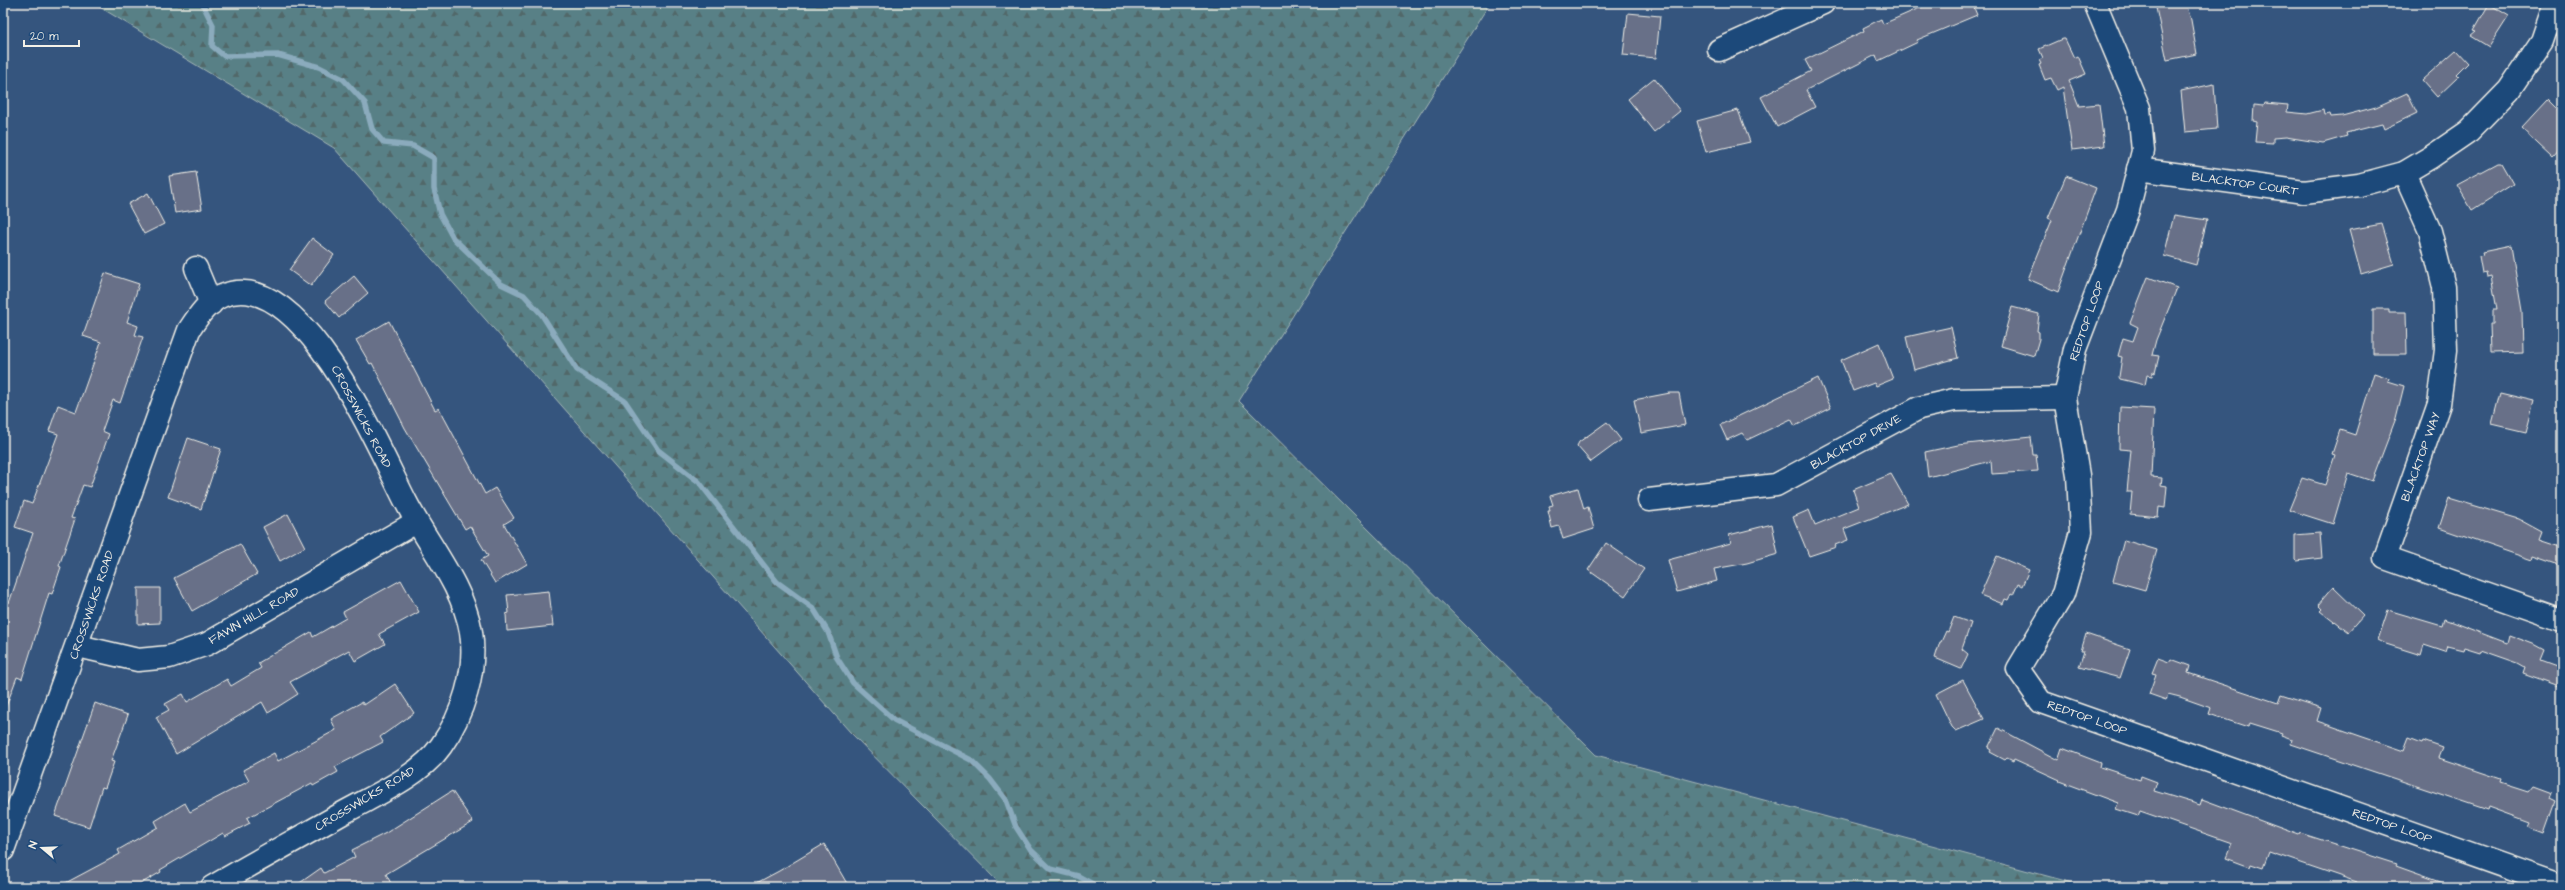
<svg xmlns="http://www.w3.org/2000/svg" width="2565" height="890" viewBox="0 0 2565 890" font-family="'Architects Daughter',sans-serif">
	<style>
		.forest { fill: url(#forest-firs); stroke: #a6b8b7 }
		.lines { fill: none; stroke-linecap: round; stroke-linejoin: round }
		.stream { stroke: #8babbd; stroke-width: 5.5 }
		.building { fill: #677088; stroke: #f4f1e8 }
		.minor-casing { stroke: #f4f1e8; stroke-width: 25 }
		.minor { stroke: #1f4a7a; stroke-width: 22 }
		.labels { text-anchor: middle; dominant-baseline: central; stroke-width: 3; stroke-linejoin: round; paint-order: stroke }
		.street-label { font-size: 12px; fill: #f4f1e8; stroke: #1f4a7a }
	</style>
	<defs>
		<pattern id="forest-firs" width="22" height="20" patternUnits="userSpaceOnUse"><rect width="22" height="20" fill="#588086"/><path d="M5 1l3.5 6h-7zM16 11l3.5 6h-7z" fill="#516769"/></pattern>
	</defs>
	<rect width="100%" height="100%" fill="#35557e"/>
	<filter id="ink" filterUnits="userSpaceOnUse"><feTurbulence type="fractalNoise" baseFrequency=".025" numOctaves="2"/><feDisplacementMap in="SourceGraphic" scale="8" xChannelSelector="R" yChannelSelector="G"/><feConvolveMatrix kernelMatrix="1 2 1 2 8 2 1 2 1" color-interpolation-filters="sRGB"/></filter>
	<g filter="url(#ink)">
		<polygon class="forest" points="93,3 1490,3 1239,401 1596,755 2088,887 1003,887 850,732 334,148"/>
		<g class="lines">
			<polyline class="stream" points="202,3 213,25 212,46 224,56 278,55 319,67 343,79 365,103 372,129 384,143 413,146 434,158 434,189 440,214 453,238 501,284 524,295 542,315 577,370 625,401 658,450 699,482 777,582 813,608 828,632 837,658 853,683 894,720 971,760 990,779 1006,800 1016,827 1031,850 1051,869 1078,876 1098,887"/>
		</g>
		<g class="building">
			<polygon points="1931,3 1972,3 1977,15 1917,40 1918,42 1878,61 1876,55 1806,90 1815,107 1777,127 1761,97 1811,71 1805,60 1864,31 1863,28 1881,19 1883,24"/>
			<polygon points="2155,3 2186,3 2191,20 2197,54 2167,60"/>
			<polygon points="2489,4 2509,16 2489,47 2471,36 2477,31 2474,30"/>
			<polygon points="1628,13 1660,16 1656,58 1623,55"/>
			<polygon points="2062,39 2065,39 2074,58 2078,56 2086,74 2069,81 2079,106 2099,104 2104,146 2072,150 2063,87 2057,90 2051,78 2045,80 2039,65 2041,64 2039,60 2043,58 2039,49"/>
			<polygon points="2456,50 2468,63 2456,75 2458,77 2437,97 2422,80"/>
			<polygon points="1654,78 1680,111 1654,132 1628,99"/>
			<polygon points="2214,84 2217,129 2185,132 2181,91"/>
			<polygon points="2407,93 2417,113 2384,129 2382,124 2346,133 2347,136 2323,143 2286,137 2273,138 2273,143 2255,142 2257,122 2253,121 2254,105 2264,106 2265,103 2288,105 2287,112 2307,114 2323,110 2324,115 2330,114 2331,117 2342,116 2376,107"/>
			<polygon points="2547,100 2562,115 2562,148 2553,158 2521,128"/>
			<polygon points="1738,110 1750,142 1706,152 1697,121"/>
			<polygon points="2498,163 2501,163 2513,184 2472,210 2457,185"/>
			<polygon points="196,172 202,209 175,213 169,176"/>
			<polygon points="2066,176 2096,188 2058,292 2028,279 2052,220 2048,218"/>
			<polygon points="148,193 164,224 144,234 128,204"/>
			<polygon points="2174,215 2207,220 2196,265 2164,256"/>
			<polygon points="2382,224 2394,264 2361,274 2349,230"/>
			<polygon points="312,238 334,255 311,286 289,270"/>
			<polygon points="2511,246 2522,311 2523,352 2491,353 2490,324 2493,324 2493,310 2497,310 2491,276 2487,277 2486,272 2482,273 2479,256 2483,255 2482,252"/>
			<polygon points="105,273 139,284 127,322 138,326 135,335 143,337 120,403 113,400 102,431 109,434 90,487 83,485 71,518 75,519 59,566 61,567 52,594 49,593 22,679 17,677 5,709 3,709 3,601 9,603 33,533 15,527 24,501 32,504 58,434 49,431 58,405 76,412 101,342 83,336"/>
			<polygon points="354,276 368,293 339,318 325,301"/>
			<polygon points="2148,277 2177,288 2156,340 2152,355 2159,356 2155,373 2153,372 2152,376 2147,375 2145,385 2120,379 2119,377 2122,357 2118,356 2123,338 2133,341 2138,327 2130,323"/>
			<polygon points="2012,307 2039,314 2037,331 2039,332 2039,339 2034,356 2001,346"/>
			<polygon points="2373,309 2389,309 2389,312 2406,312 2407,354 2373,354"/>
			<polygon points="389,321 435,410 439,408 485,494 495,488 514,518 504,524 527,564 495,583 481,560 488,556 470,526 465,529 405,428 372,363 370,364 356,340"/>
			<polygon points="1951,327 1958,358 1914,370 1906,337"/>
			<polygon points="1879,343 1893,379 1876,386 1874,383 1853,391 1841,360"/>
			<polygon points="2374,373 2389,378 2388,381 2404,386 2396,418 2372,481 2348,473 2333,524 2289,510 2302,478 2325,485 2335,455 2332,454 2340,430 2355,435"/>
			<polygon points="1818,378 1831,408 1795,426 1791,419 1747,440 1742,433 1727,440 1720,425"/>
			<polygon points="1670,393 1679,393 1685,425 1641,433 1634,400"/>
			<polygon points="2500,393 2534,401 2526,432 2492,424"/>
			<polygon points="2120,407 2154,409 2151,477 2162,478 2161,485 2167,486 2165,508 2159,507 2158,517 2130,514 2132,492 2127,492 2131,450 2119,449"/>
			<polygon points="1607,422 1621,440 1591,462 1577,446 1579,442"/>
			<polygon points="2031,437 2033,455 2036,455 2038,471 1992,474 1991,461 1928,477 1925,452 1958,445"/>
			<polygon points="188,438 221,449 201,509 168,497"/>
			<polygon points="1891,474 1908,504 1844,529 1848,540 1835,545 1836,547 1809,556 1793,517 1809,510 1815,525 1859,507 1853,490"/>
			<polygon points="1578,488 1584,509 1588,507 1594,529 1563,539 1559,526 1552,528 1548,511 1550,511 1549,506 1553,505 1550,496"/>
			<polygon points="2449,498 2519,519 2541,531 2538,539 2562,547 2562,566 2533,556 2532,560 2439,528"/>
			<polygon points="288,514 305,547 280,561 263,527"/>
			<polygon points="1772,524 1778,554 1747,563 1714,569 1717,581 1677,592 1668,560 1731,543 1729,535"/>
			<polygon points="2320,533 2322,558 2297,561 2295,559 2295,535"/>
			<polygon points="2124,540 2157,550 2145,590 2113,581"/>
			<polygon points="1606,543 1644,569 1625,596 1588,570"/>
			<polygon points="240,544 257,574 192,611 174,578"/>
			<polygon points="1997,556 2029,570 2022,586 2018,584 2013,595 2011,594 2008,600 2005,599 2003,604 1980,595"/>
			<polygon points="401,580 419,612 379,634 385,644 355,661 349,650 290,682 298,694 268,713 262,702 176,754 156,717 169,710 165,704 183,694 187,702 227,679 231,686 261,668 258,663 311,632 313,637 346,618 343,612"/>
			<polygon points="2333,587 2363,616 2349,632 2335,621 2334,622 2320,611 2322,609 2318,605"/>
			<polygon points="138,588 160,588 160,623 138,624"/>
			<polygon points="549,591 553,626 507,631 506,614 509,613 507,595"/>
			<polygon points="2388,610 2442,626 2444,619 2507,643 2509,635 2533,644 2544,650 2540,660 2562,668 2562,687 2523,673 2525,667 2518,663 2481,650 2480,652 2464,647 2463,650 2447,646 2445,652 2424,645 2421,655 2386,644 2378,640"/>
			<polygon points="1954,617 1971,623 1962,649 1968,654 1961,669 1935,658 1940,642 1941,642 1946,631 1948,632"/>
			<polygon points="2086,634 2130,649 2120,678 2079,667 2084,651 2081,651"/>
			<polygon points="2158,658 2169,662 2171,659 2190,666 2188,673 2278,703 2281,695 2321,708 2317,721 2360,736 2404,751 2409,738 2422,743 2423,741 2443,748 2439,758 2501,779 2500,782 2528,791 2532,786 2551,793 2549,798 2555,801 2544,832 2528,826 2530,822 2519,818 2489,807 2488,810 2291,744 2292,739 2281,735 2282,733 2250,723 2248,727 2209,714 2211,708 2180,697 2168,694 2166,700 2149,694 2156,674 2152,673"/>
			<polygon points="1963,680 1984,719 1956,731 1952,727 1936,694"/>
			<polygon points="395,684 414,713 380,737 383,742 335,767 338,772 313,786 312,783 247,818 250,823 225,836 223,833 160,870 161,872 135,887 58,887 120,854 118,850 158,827 155,821 185,803 190,812 249,781 243,770 274,753 278,761 336,730 331,719 362,702 364,705"/>
			<polygon points="95,703 128,715 111,761 114,762 105,788 102,787 89,827 55,816"/>
			<polygon points="1998,728 2058,760 2062,748 2101,763 2100,767 2140,780 2141,776 2157,782 2154,791 2200,805 2202,799 2299,835 2300,833 2397,864 2396,866 2449,885 2448,887 2355,887 2357,882 2269,852 2263,868 2251,864 2250,867 2226,858 2232,843 2140,811 2138,816 2116,809 2118,803 2059,781 2060,780 2014,759 2013,761 2007,758 2005,760 1990,752 1991,750 1988,748"/>
			<polygon points="452,791 473,822 386,874 393,887 294,887 321,868 324,873 355,857 352,850 386,833"/>
			<polygon points="824,844 849,887 749,887 779,871"/>
		</g>
		<g class="lines">
			<defs>
				<g id="minor">
					<polyline points="2095,3 2139,108 2143,151 2128,210 2075,349 2065,398 2078,475 2081,532 2063,594 2018,669 2041,702 2562,886"/>
					<polyline points="1719,50 1823,3"/>
					<polyline points="2138,169 2304,192 2359,185 2404,173 2431,157 2469,131 2509,90 2542,41 2555,3"/>
					<polyline points="2404,173 2430,231 2444,287 2446,350 2439,404 2385,558 2562,620"/>
					<polyline points="196,268 211,304"/>
					<polyline points="1649,500 1776,485 1919,408 1954,400 2065,398"/>
					<polyline points="78,646 138,660 169,657 207,644 416,522"/>
					<path d="M 3,850 L 189,330 C 197,318 207,302 222,296 C 301,262 379,450 406,502 C 428,545 463,585 471,632 C 477,671 463,715 441,746 C 419,777 375,795 343,813 C 299,838 255,862 212,887"/>
				</g>
			</defs>
			<use href="#minor" class="minor-casing"/>
			<use href="#minor" class="minor"/>
		</g>
	</g>
	<g class="labels">
		<g class="street-label">
			<text transform="translate(2245 184) rotate(8)">BLACKTOP COURT</text>
			<text transform="translate(2087 321) rotate(-71)">REDTOP LOOP</text>
			<text transform="translate(361 417) rotate(62)">CROSSWICKS ROAD</text>
			<text transform="translate(1856 442) rotate(-29)">BLACKTOP DRIVE</text>
			<text transform="translate(2421 457) rotate(-70)">BLACKTOP WAY</text>
			<text transform="translate(92 605) rotate(-71)">CROSSWICKS ROAD</text>
			<text transform="translate(254 616) rotate(-30)">FAWN HILL ROAD</text>
			<text transform="translate(2087 718) rotate(19)">REDTOP LOOP</text>
			<text transform="translate(365 799) rotate(-31)">CROSSWICKS ROAD</text>
			<text transform="translate(2392 826) rotate(19)">REDTOP LOOP</text>
		</g>
	</g>
	<rect width="2565" height="890" fill="none" stroke="#1f4a7a" stroke-width="16"/>
	<rect x="8" y="8" width="2549" height="874" fill="none" stroke="#f4f1e8" stroke-width="1.5" filter="url(#ink)"/>
	<g transform="translate(42 848) rotate(289)" stroke="#1f4a7a" stroke-width="3" paint-order="stroke">
	<path d="M0-3L7 15L0 10L-7 15Z" fill="#f4f1e8"/>
	<text y="-6" font-size="11" font-weight="bold" text-anchor="middle" fill="#f4f1e8">N</text>
	</g>
	<path d="M24 40v6h55v-6" fill="none" stroke="#f4f1e8" stroke-width="2"/>
	<text x="30" y="40" font-size="12" fill="#f4f1e8" stroke="#1f4a7a" stroke-width="3" paint-order="stroke">20 m</text>
</svg>
